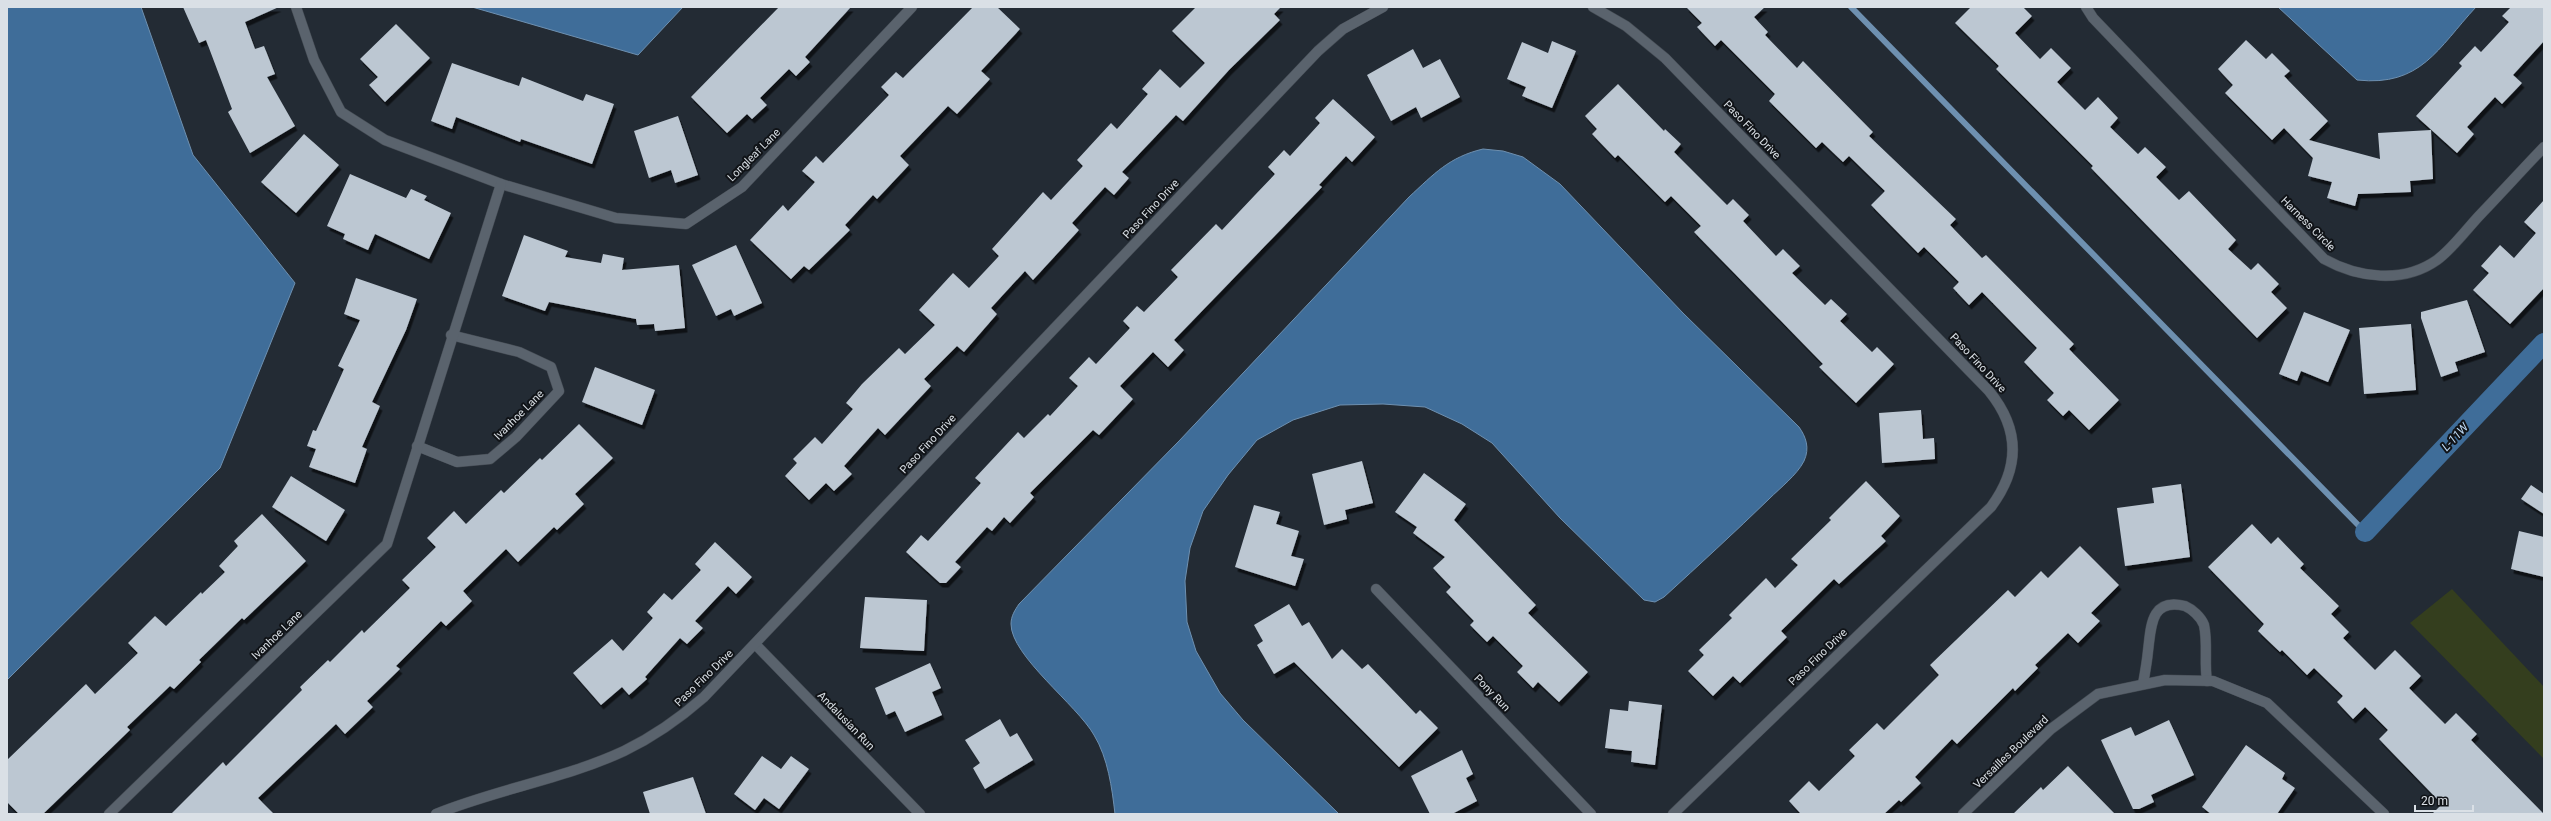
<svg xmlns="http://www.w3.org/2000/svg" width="2551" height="821" viewBox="0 0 2551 821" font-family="Roboto,sans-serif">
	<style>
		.green { fill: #343e1e }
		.water { fill: #3f6d99; stroke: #6e90b0 }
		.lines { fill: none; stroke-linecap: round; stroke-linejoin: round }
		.stream { stroke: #6e90b0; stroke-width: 6 }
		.canal { stroke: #3f6d99; stroke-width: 20 }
		.building { fill: #bcc7d2; filter: url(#shadow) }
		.minor-casing { stroke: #424951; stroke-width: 11 }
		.minor { stroke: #5a636d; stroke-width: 10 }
		.labels { text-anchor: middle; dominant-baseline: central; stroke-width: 4; stroke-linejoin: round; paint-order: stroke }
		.street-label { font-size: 11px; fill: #dae0e6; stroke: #101317 }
		.water-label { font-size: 12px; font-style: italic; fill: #bfdaf4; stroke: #101317 }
	</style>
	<defs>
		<filter id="shadow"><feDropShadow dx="2.5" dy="4.5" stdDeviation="0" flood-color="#0009"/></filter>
	</defs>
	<rect width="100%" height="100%" fill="#232b34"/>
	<polygon class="green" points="2452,589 2544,687 2544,759 2410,623"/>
	<g class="water">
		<polygon points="7,7 141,7 193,155 295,283 220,468 7,680"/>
		<polygon points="472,7 683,7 638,55"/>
		<path d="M 2278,7 L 2476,7 C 2438,48 2421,87 2357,80 Z"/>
		<path d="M 1483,149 L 1503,151 L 1523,157 L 1560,184 L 1683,313 L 1799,427 C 1806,437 1810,448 1804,461 C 1797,475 1780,488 1769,499 C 1735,532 1699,565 1664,597 L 1655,602 L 1644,600 L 1560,518 L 1492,443 L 1462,424 L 1425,407 L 1383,404 L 1340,405 L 1293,420 L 1257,440 L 1228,475 L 1203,511 L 1190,548 L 1185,581 L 1187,622 L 1196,651 L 1220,693 L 1243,720 L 1339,814 L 1115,814 C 1112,788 1108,758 1094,735 C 1077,705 1011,656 1011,624 C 1011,616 1015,610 1019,604 L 1179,441 L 1409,197 C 1434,174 1449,157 1483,149 Z"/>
	</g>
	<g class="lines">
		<polyline class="stream" points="1851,7 2365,532"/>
		<polyline class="canal" points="2365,532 2544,343"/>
	</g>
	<g class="building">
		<polygon points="183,7 279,7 245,22 255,49 264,46 275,74 267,77 295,126 250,153 228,112 232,109 206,40 199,43"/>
		<polygon points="779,7 851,7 805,57 810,62 796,76 789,69 760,98 767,105 752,119 747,114 727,133 691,97"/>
		<polygon points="973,7 997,7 1020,29 981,71 990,79 957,114 948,106 900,156 909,165 877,199 873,195 845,225 850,230 809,270 804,266 791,279 750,240 783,205 788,211 815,182 802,171 816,156 823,163 889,95 881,87 896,72 903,78"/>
		<polygon points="1196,7 1281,7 1274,14 1280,20 1229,70 1183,121 1176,115 1122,172 1129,178 1114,195 1105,187 1072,223 1079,230 1033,280 1025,271 991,308 997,314 964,352 957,346 924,379 931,386 885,435 878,428 844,466 852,474 834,491 826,483 809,500 785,476 797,463 793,459 815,437 822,444 853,409 846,403 862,384 899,348 905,354 935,325 919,310 953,273 969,288 999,256 992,249 1043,192 1051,200 1083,166 1077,160 1111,123 1117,129 1148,94 1142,89 1160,69 1180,88 1205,63 1172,31"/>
		<polygon points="1686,7 1765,7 1754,17 1768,32 1765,35 1797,68 1803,61 1873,132 1869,136 1956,219 1950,225 1982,258 1986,255 2074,344 2069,349 2119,400 2089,430 2069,410 2063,416 2047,400 2054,393 2024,362 2037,348 1982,292 1969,305 1953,288 1959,282 1924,247 1918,253 1871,205 1885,191 1849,156 1843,162 1822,142 1816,148 1769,101 1775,94 1721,40 1715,46 1697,27 1702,23"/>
		<polygon points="1971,7 2023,7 2032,16 2015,33 2040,59 2051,48 2071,68 2057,82 2085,110 2098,97 2118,118 2110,127 2138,154 2145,147 2166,167 2156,177 2179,200 2189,191 2236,240 2228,249 2251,270 2258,263 2279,284 2271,292 2287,308 2257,338 2091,168 2093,166 1996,69 1999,66 1955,23"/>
		<polygon points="2511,7 2544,7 2544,41 2513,75 2522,83 2502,104 2495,97 2467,127 2474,134 2457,153 2416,116 2462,66 2459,63 2475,46 2481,52 2509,22 2502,16"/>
		<polygon points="396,24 430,58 385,102 369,85 378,77 360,59"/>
		<polygon points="2246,40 2266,59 2272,53 2290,71 2284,76 2328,121 2309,140 2380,159 2378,133 2431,130 2433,179 2410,181 2411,192 2358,194 2355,206 2327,198 2332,182 2308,176 2313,158 2284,128 2272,140 2225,93 2233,85 2218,69"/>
		<polygon points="1552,41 1576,51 1552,108 1522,96 1526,87 1507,79 1522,42 1548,53"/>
		<polygon points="1413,49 1423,68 1440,59 1460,97 1421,118 1416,107 1391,121 1367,75"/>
		<polygon points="452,63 519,86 522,77 583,101 586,94 614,104 592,164 521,139 520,142 456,117 452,129 431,121"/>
		<polygon points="1618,84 1664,131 1665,129 1681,144 1674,152 1727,205 1733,199 1749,215 1743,221 1776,256 1783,249 1800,266 1792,273 1825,305 1831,299 1847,314 1840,321 1872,352 1877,347 1894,364 1856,403 1819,367 1823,364 1694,232 1701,226 1671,196 1665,202 1618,155 1615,158 1592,134 1597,129 1585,116"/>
		<polygon points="1333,99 1375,137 1352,162 1346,156 1319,185 1322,187 1174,340 1184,350 1168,367 1153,352 1120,386 1133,399 1099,435 1093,430 1030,493 1034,497 1010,523 1004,517 992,531 987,527 955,562 961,567 946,583 940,583 906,552 921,535 928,541 981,483 975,478 1018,432 1024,438 1048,414 1050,416 1078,386 1069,378 1089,357 1096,364 1130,328 1123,321 1137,306 1144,312 1178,277 1171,270 1216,224 1222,230 1255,195 1275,174 1268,167 1284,150 1290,156 1320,123 1315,118"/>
		<polygon points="678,116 698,175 675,183 671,170 649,178 634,131"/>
		<polygon points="304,134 339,165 296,213 261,182"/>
		<polygon points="350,174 406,198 411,189 427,196 424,200 451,213 429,259 375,234 368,250 343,239 345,234 327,226"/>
		<polygon points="2544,200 2544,288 2510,324 2473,290 2489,273 2481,266 2500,245 2514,258 2536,233 2524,222"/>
		<polygon points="524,235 568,251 565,257 601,263 603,254 624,258 622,270 679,265 685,328 655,331 654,324 637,325 636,319 549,302 545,311 502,296"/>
		<polygon points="736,245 762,303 734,316 731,309 716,316 692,265"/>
		<polygon points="356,278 417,299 406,330 372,402 380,406 362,447 367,449 355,483 309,467 316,449 307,446 313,430 316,431 344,369 338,366 360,320 344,314"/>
		<polygon points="2467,300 2485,352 2455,362 2458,371 2441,377 2421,318 2421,312"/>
		<polygon points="2304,312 2350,330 2328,382 2301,371 2297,381 2279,374"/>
		<polygon points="2411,324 2416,390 2364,394 2359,328"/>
		<polygon points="595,367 655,390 642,425 582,402"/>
		<polygon points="1921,410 1923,439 1934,438 1935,459 1882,463 1879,413"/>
		<polygon points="579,424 613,458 575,494 584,504 557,530 554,527 518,562 506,549 463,591 472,601 446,626 441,621 396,666 400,669 367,701 373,707 345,734 336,724 258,798 274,814 171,814 223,762 226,766 302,690 300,687 328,660 330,662 362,630 364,633 410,588 402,580 436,547 427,538 454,511 466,524 501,490 504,493 540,458 542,460"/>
		<polygon points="1362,461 1373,503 1345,510 1347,519 1324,525 1312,474"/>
		<polygon points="1424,473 1466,504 1454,520 1536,605 1528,613 1588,672 1559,702 1538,682 1533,688 1517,672 1523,666 1493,636 1487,642 1470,625 1474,621 1446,592 1451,587 1433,568 1445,557 1413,533 1417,527 1395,512"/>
		<polygon points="291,476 345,510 326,541 272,507"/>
		<polygon points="1866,481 1900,516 1881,536 1886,541 1839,584 1834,579 1781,631 1787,637 1740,683 1733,676 1713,696 1688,671 1704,655 1699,650 1732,618 1729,615 1766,578 1775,588 1798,565 1791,559 1831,520 1829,518"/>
		<polygon points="2181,484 2190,557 2125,566 2117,508 2154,503 2152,488"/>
		<polygon points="2531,485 2544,494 2544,514 2521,499"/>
		<polygon points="1254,505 1280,512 1276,524 1299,531 1291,556 1304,559 1295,586 1235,567"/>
		<polygon points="262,514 306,561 244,620 242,618 199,660 201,662 174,689 170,686 127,727 130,730 43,814 19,814 7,802 7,760 86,684 95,694 138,653 128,643 155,616 166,626 201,592 202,594 225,572 219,566 238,546 234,541"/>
		<polygon points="2252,524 2271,544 2278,537 2304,564 2300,568 2339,606 2331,614 2349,632 2343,638 2375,670 2395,650 2421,676 2409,688 2445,724 2456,713 2477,734 2471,740 2544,814 2432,814 2442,804 2379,739 2388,730 2365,707 2353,719 2337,702 2343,696 2314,668 2307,675 2282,650 2280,652 2258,631 2264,624 2208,567"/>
		<polygon points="2519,531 2544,537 2544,577 2511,569"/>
		<polygon points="715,542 752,577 736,594 728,586 695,621 703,628 687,644 680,638 645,677 647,679 629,695 622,687 601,705 573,673 612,639 623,651 653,618 647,612 664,593 672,600 701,570 695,564"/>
		<polygon points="2080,546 2119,585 2091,613 2100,621 2078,643 2068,633 2035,665 2038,668 2015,691 2013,688 1957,744 1952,739 1915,777 1921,783 1901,802 1899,800 1884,814 1801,814 1789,801 1809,781 1819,791 1855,756 1849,750 1877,723 1884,730 1939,675 1930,665 2008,590 2015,597 2041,571 2048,578"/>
		<polygon points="865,597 927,600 924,651 860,648"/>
		<polygon points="1289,604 1302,626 1309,622 1332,659 1342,649 1362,669 1368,664 1416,714 1420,710 1438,728 1399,767 1294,662 1274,674 1257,645 1263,641 1254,625"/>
		<polygon points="930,663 941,688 932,692 942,715 905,732 895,711 886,715 875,688"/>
		<polygon points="1629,701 1662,705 1655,765 1631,762 1632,751 1605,748 1610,709 1628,711"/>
		<polygon points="1000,719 1010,737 1017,733 1033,760 985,789 973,768 980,763 965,740"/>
		<polygon points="2169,720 2194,775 2151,795 2154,802 2139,809 2133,809 2101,740 2131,727 2135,736"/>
		<polygon points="2246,745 2285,773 2282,779 2295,788 2277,814 2211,814 2202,807"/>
		<polygon points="1462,750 1473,774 1466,778 1477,801 1452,814 1430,814 1411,776"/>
		<polygon points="762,756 781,769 791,756 809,769 779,809 764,798 755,810 734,794"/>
		<polygon points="2068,766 2115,814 2013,814 2041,787 2043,790"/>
		<polygon points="693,777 706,814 650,814 643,792"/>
	</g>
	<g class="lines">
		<defs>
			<g id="minor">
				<polyline points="296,7 314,60 341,112 385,140 501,184 616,218 686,224 742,187 912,7"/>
				<path d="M 1593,7 L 1626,26 L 1665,58 L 1989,391 C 2020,429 2020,468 1991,507 L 1673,814"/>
				<path d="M 2086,7 L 2093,18 L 2324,259 C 2358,278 2403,284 2437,260 C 2452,249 2466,230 2479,216 C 2501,193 2522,170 2544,147"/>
				<polyline points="417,446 457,462 490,459 516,437 559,391 551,367 519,352 451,335"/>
				<polyline points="1376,589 1591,814"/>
				<polyline points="755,644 920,814"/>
				<path d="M 2143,684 C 2145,673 2147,662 2148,651 C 2151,628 2150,597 2185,606 C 2192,609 2201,617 2204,625 C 2208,643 2204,663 2207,681"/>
				<polyline points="109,814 387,544 501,184"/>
				<path d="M 436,814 C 497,789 564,779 624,751 C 653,737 680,718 704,697 L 1318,51 L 1343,29 L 1383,7"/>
				<polyline points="1963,814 2051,729 2098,694 2165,680 2213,681 2267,703 2384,814"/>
			</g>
		</defs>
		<use href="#minor" class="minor-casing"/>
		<use href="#minor" class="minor"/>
	</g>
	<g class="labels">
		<g class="street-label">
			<text transform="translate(1752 130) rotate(46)">Paso Fino Drive</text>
			<text transform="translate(754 155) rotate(-45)">Longleaf Lane</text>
			<text transform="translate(1151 209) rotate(-47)">Paso Fino Drive</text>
			<text transform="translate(2308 224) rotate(45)">Harness Circle</text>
			<text transform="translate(1978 363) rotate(47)">Paso Fino Drive</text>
			<text transform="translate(519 415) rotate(-45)">Ivanhoe Lane</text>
			<text transform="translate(928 444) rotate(-47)">Paso Fino Drive</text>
			<text transform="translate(277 635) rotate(-44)">Ivanhoe Lane</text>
			<text transform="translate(1818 657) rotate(-44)">Paso Fino Drive</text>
			<text transform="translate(704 678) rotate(-44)">Paso Fino Drive</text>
			<text transform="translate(1492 693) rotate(46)">Pony Run</text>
			<text transform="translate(846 721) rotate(46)">Andalusian Run</text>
			<text transform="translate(2011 752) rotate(-44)">Versailles Boulevard</text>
		</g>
		<g class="water-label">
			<text transform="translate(2455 437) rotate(-47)">L-11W</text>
		</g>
	</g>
	<rect width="2551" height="821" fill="none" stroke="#dae0e6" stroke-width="16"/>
	<path d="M2415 805v6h58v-6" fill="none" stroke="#dae0e6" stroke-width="2"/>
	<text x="2421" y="805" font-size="12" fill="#dae0e6" stroke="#101317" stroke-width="3" paint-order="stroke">20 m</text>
</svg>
